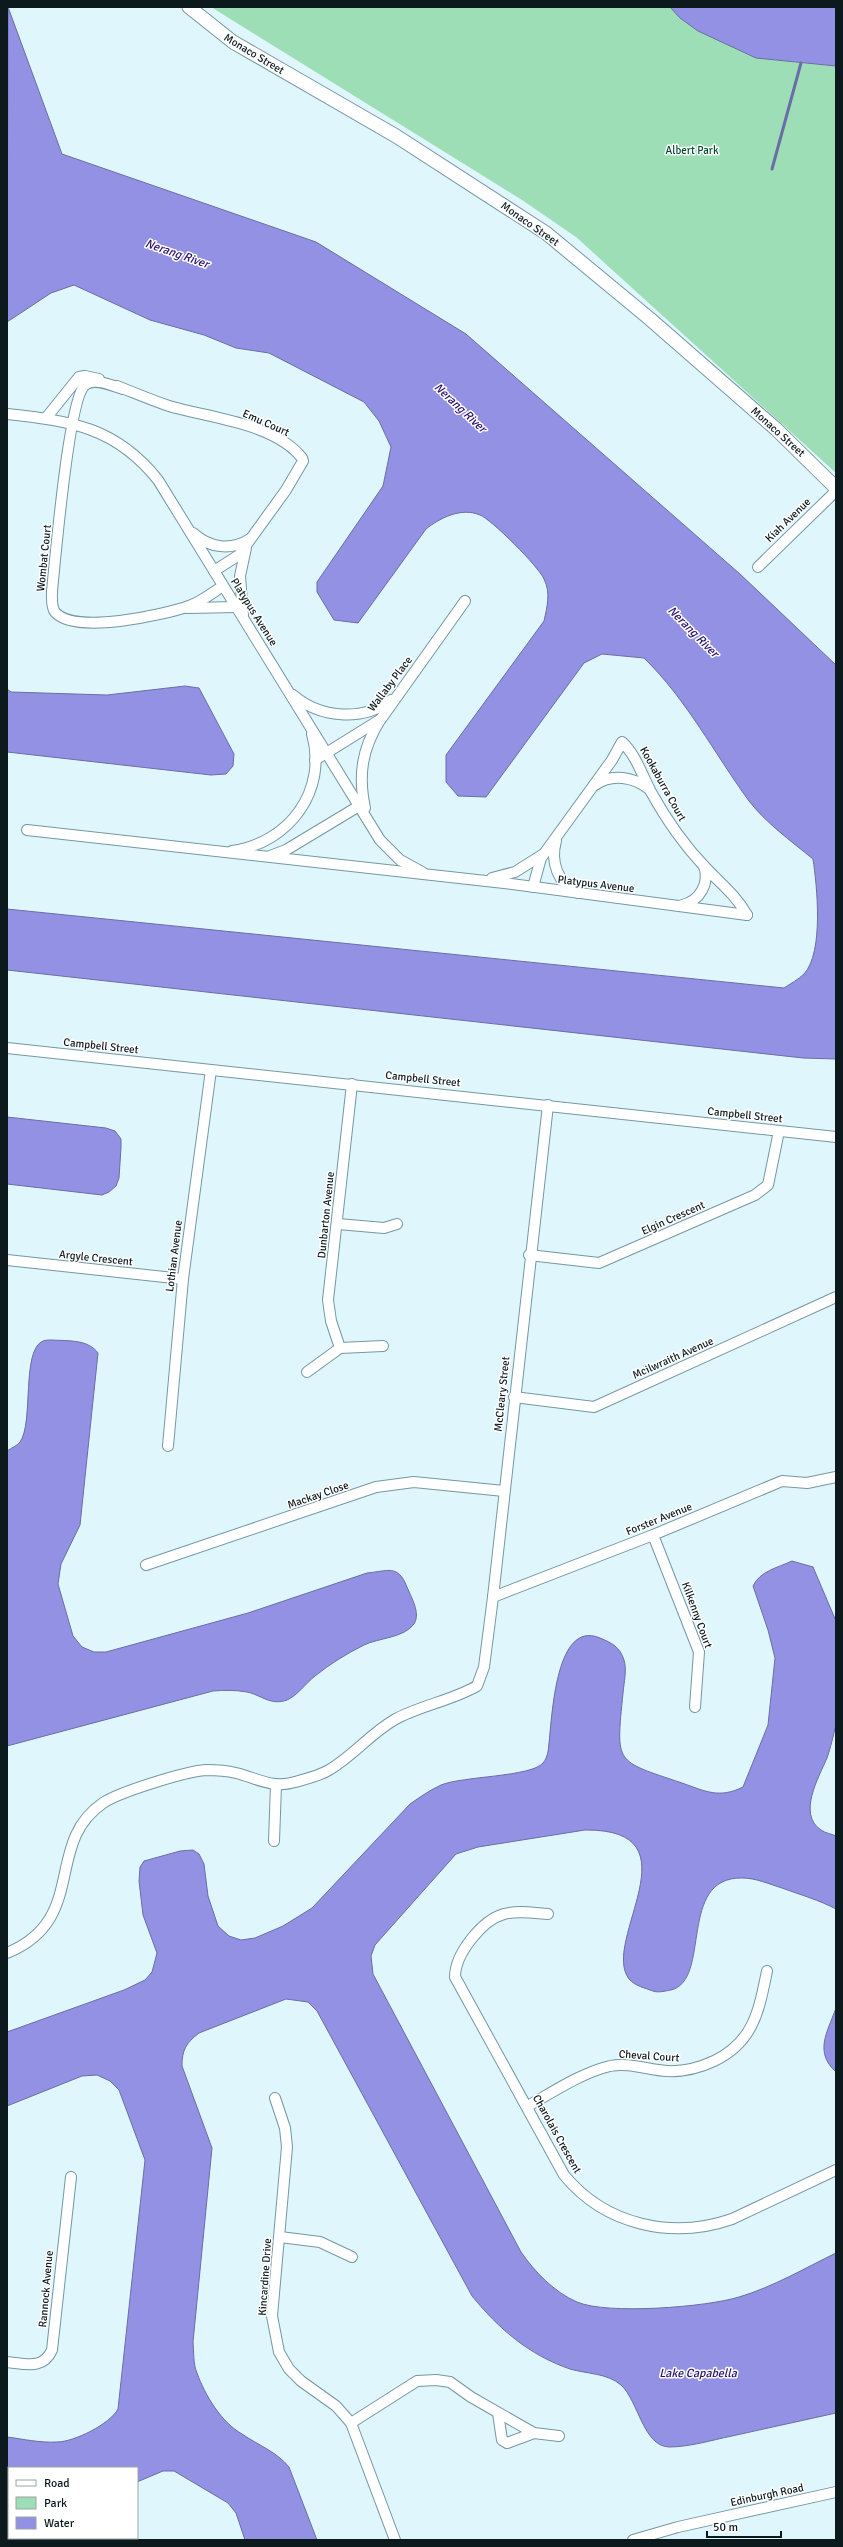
<svg xmlns="http://www.w3.org/2000/svg" width="843" height="2547" viewBox="0 0 843 2547" font-family="Signika,sans-serif">
	<style>
		.green { fill: #9edeb6 }
		.water { fill: #9391e3; stroke: #6a6da8 }
		.lines { fill: none; stroke-linecap: round; stroke-linejoin: round }
		.stream { stroke: #6a6da8; stroke-width: 3 }
		.minor-casing { stroke: #7597a3; stroke-width: 12 }
		.tertiary-casing { stroke: #7597a3; stroke-width: 15 }
		.minor { stroke: #fff; stroke-width: 10 }
		.tertiary { stroke: #fff; stroke-width: 13 }
		.labels { text-anchor: middle; dominant-baseline: central; stroke-width: 3; stroke-linejoin: round; paint-order: stroke }
		.street-label { font-size: 11px; fill: #0c1a1e; stroke: #fff }
		.park-label { font-size: 11px; fill: #004d2b; stroke: #fff }
		.water-label { font-size: 12px; font-style: italic; fill: #291171; stroke: #fff }
	</style>
	<rect width="100%" height="100%" fill="#e0f6fd"/>
	<polygon class="green" points="211,7 836,7 836,473 576,237 522,200"/>
	<g class="water">
		<path d="M 8,7 L 62,154 L 316,242 L 466,334 L 740,574 L 836,665 L 836,1059 L 803,1058 L 7,970 L 7,909 L 784,988 C 790,984 799,979 804,974 C 824,952 817,886 813,859 C 791,841 766,823 749,801 C 714,753 687,700 644,658 L 602,654 L 584,663 L 486,797 L 458,796 L 446,782 L 446,755 L 544,621 C 547,607 551,593 544,579 C 539,567 491,519 480,515 C 461,507 440,518 426,529 L 358,623 L 334,620 L 317,592 L 317,582 L 383,486 L 391,447 L 379,421 L 364,402 L 269,353 L 236,348 L 204,335 L 150,320 L 74,285 L 51,293 L 7,322 Z"/>
		<polygon points="670,7 836,7 836,66 756,58 698,31 680,18"/>
		<polygon points="185,686 199,688 234,754 233,766 226,774 211,775 7,752 7,689 11,692 107,695"/>
		<polygon points="7,1117 106,1128 115,1131 121,1139 121,1148 119,1178 116,1186 109,1192 102,1195 7,1184"/>
		<path d="M 52,1340 C 67,1341 88,1339 98,1353 L 80,1525 L 61,1564 L 58,1584 L 73,1636 L 82,1647 L 94,1652 L 106,1652 L 248,1613 L 367,1573 C 388,1571 398,1564 407,1587 C 411,1597 421,1613 414,1624 C 404,1638 378,1638 364,1645 C 346,1654 330,1664 315,1676 C 306,1683 297,1696 287,1700 C 271,1706 261,1695 247,1692 C 235,1690 225,1690 213,1691 L 7,1746 L 7,1451 C 11,1448 17,1446 20,1442 C 34,1423 21,1350 43,1341 C 45,1340 49,1340 52,1340 Z"/>
		<path d="M 792,1561 L 813,1567 L 836,1621 L 836,1725 C 833,1736 831,1747 827,1758 C 819,1777 797,1814 821,1830 C 825,1833 832,1834 836,1836 L 836,1909 C 819,1900 801,1895 782,1888 C 769,1884 756,1878 742,1878 C 677,1877 712,1980 671,1990 C 665,1991 658,1993 653,1991 C 645,1988 635,1986 629,1979 C 600,1941 700,1829 585,1830 L 478,1847 L 456,1854 L 375,1945 L 371,1956 L 373,1974 L 521,2252 C 535,2272 554,2292 577,2302 C 607,2315 707,2307 739,2297 C 773,2287 805,2268 836,2253 L 836,2413 C 801,2421 767,2428 732,2436 C 712,2440 690,2447 669,2447 C 643,2446 639,2402 621,2385 C 607,2373 587,2374 570,2369 C 529,2355 499,2329 472,2296 L 317,2011 L 308,2002 L 286,1999 L 199,2033 C 186,2043 182,2050 182,2066 L 212,2148 L 193,2342 C 194,2352 193,2364 197,2373 C 205,2395 221,2422 242,2434 C 258,2445 277,2452 289,2467 L 317,2540 L 245,2540 L 236,2513 L 228,2503 L 174,2471 L 163,2471 L 137,2482 L 137,2468 L 9,2468 L 9,2538 L 75,2538 L 76,2540 L 7,2540 L 7,2437 C 23,2439 40,2443 57,2442 C 74,2442 110,2424 118,2409 L 145,2160 L 119,2090 L 110,2081 L 97,2075 L 82,2076 L 7,2106 L 7,2032 L 124,1990 L 145,1980 L 152,1972 L 157,1953 L 143,1915 L 139,1881 L 140,1867 L 144,1861 L 180,1851 L 193,1850 L 199,1854 L 204,1864 L 208,1896 L 218,1926 L 229,1936 L 241,1940 L 255,1938 L 283,1926 L 312,1908 L 410,1804 C 420,1797 430,1790 441,1785 C 463,1776 531,1777 543,1763 C 546,1760 547,1755 548,1752 C 552,1726 553,1618 600,1638 C 612,1643 620,1647 624,1660 C 627,1670 624,1682 623,1693 C 616,1765 614,1760 682,1783 C 705,1791 719,1799 743,1787 L 768,1725 L 775,1658 L 768,1630 L 753,1586 C 760,1571 777,1568 792,1561 Z"/>
		<path d="M 836,2008 L 836,2072 C 814,2052 827,2033 836,2008 Z"/>
	</g>
	<g class="lines">
		<polyline class="stream" points="772,169 801,63"/>
		<defs>
			<g id="minor">
				<path d="M 117,386 C 135,393 151,400 169,406 C 209,418 275,423 302,458 L 303,461 L 286,490 L 239,555 L 214,571"/>
				<path d="M 123,389 C 113,386 94,377 85,385 C 69,398 55,561 52,591 C 52,597 51,607 55,612 C 74,635 164,615 189,606 C 201,602 212,593 223,586"/>
				<path d="M 7,414 C 71,421 116,427 158,480 L 380,840 L 400,860 L 422,872"/>
				<polyline points="46,418 79,377 85,376 99,379"/>
				<path d="M 193,533 C 209,548 231,551 250,539"/>
				<polyline points="758,567 836,491"/>
				<polyline points="187,608 237,607"/>
				<polyline points="243,615 240,576 246,548"/>
				<path d="M 293,695 C 320,718 362,722 391,700"/>
				<polyline points="315,760 381,719 465,601"/>
				<path d="M 595,785 C 612,773 634,777 649,789"/>
				<path d="M 365,808 C 358,775 362,749 380,720"/>
				<polyline points="27,830 504,883 747,915"/>
				<path d="M 556,841 C 550,862 558,884 578,893"/>
				<path d="M 232,851 C 289,843 328,791 312,734"/>
				<polyline points="270,856 286,850 364,803"/>
				<polyline points="492,878 515,872 542,855"/>
				<path d="M 533,887 L 541,858 L 612,760 L 622,742 C 636,755 642,775 651,792 C 666,819 684,845 705,867 C 720,883 736,895 747,915"/>
				<path d="M 682,905 C 700,901 710,883 704,866"/>
				<polyline points="7,1048 836,1137"/>
				<polyline points="338,1224 384,1228 397,1224"/>
				<polyline points="529,1255 599,1263 755,1195 768,1185 779,1131"/>
				<polyline points="7,1260 183,1279"/>
				<polyline points="340,1348 331,1321 328,1300 352,1084"/>
				<polyline points="307,1372 340,1348 383,1346"/>
				<polyline points="514,1397 594,1407 836,1297"/>
				<polyline points="168,1446 183,1279 211,1070"/>
				<polyline points="653,1535 699,1652 695,1707"/>
				<polyline points="146,1565 376,1487 414,1482 504,1491"/>
				<polyline points="493,1597 653,1535 782,1481 807,1483 836,1477"/>
				<polyline points="274,1841 276,1785"/>
				<path d="M 548,1914 C 534,1913 518,1910 504,1914 C 482,1920 455,1954 455,1977 L 564,2175 C 605,2225 672,2240 732,2219 L 836,2170"/>
				<path d="M 7,1953 C 89,1919 43,1844 103,1803 C 119,1792 187,1771 206,1770 C 215,1770 228,1771 236,1773 C 257,1778 272,1789 295,1782 C 306,1779 319,1776 329,1770 C 353,1756 370,1734 394,1720 C 418,1706 451,1701 477,1686 L 484,1667 L 493,1597 L 548,1105"/>
				<polyline points="275,2098 285,2128 287,2147 272,2316 279,2352 289,2369 301,2381 336,2406 351,2423 395,2540"/>
				<path d="M 528,2106 C 553,2092 581,2073 610,2066 C 629,2062 648,2070 667,2071 C 684,2072 699,2068 714,2061 C 754,2042 759,2010 767,1971"/>
				<polyline points="280,2237 320,2242 352,2257"/>
				<path d="M 7,2362 C 26,2364 43,2370 52,2350 L 71,2177"/>
				<polyline points="498,2413 502,2440 507,2443 534,2433"/>
				<polyline points="351,2423 417,2381 436,2380 450,2382 471,2397 534,2433 559,2436"/>
				<polyline points="633,2540 678,2527 836,2492"/>
			</g>
			<polyline id="tertiary" points="189,7 233,42 396,136 546,233 650,319 776,429 836,488"/>
		</defs>
		<use href="#minor" class="minor-casing"/>
		<use href="#tertiary" class="tertiary-casing"/>
		<use href="#minor" class="minor"/>
		<use href="#tertiary" class="tertiary"/>
	</g>
	<g class="labels">
		<g class="street-label">
			<text transform="translate(254 54) rotate(31)">Monaco Street</text>
			<text transform="translate(530 224) rotate(35)">Monaco Street</text>
			<text transform="translate(266 423) rotate(24)">Emu Court</text>
			<text transform="translate(778 432) rotate(42)">Monaco Street</text>
			<text transform="translate(788 520) rotate(-44)">Kiah Avenue</text>
			<text transform="translate(44 558) rotate(-84)">Wombat Court</text>
			<text transform="translate(254 612) rotate(58)">Platypus Avenue</text>
			<text transform="translate(390 684) rotate(-53)">Wallaby Place</text>
			<text transform="translate(663 784) rotate(61)">Kookaburra Court</text>
			<text transform="translate(596 884) rotate(7)">Platypus Avenue</text>
			<text transform="translate(101 1046) rotate(6)">Campbell Street</text>
			<text transform="translate(423 1079) rotate(6)">Campbell Street</text>
			<text transform="translate(745 1115) rotate(6)">Campbell Street</text>
			<text transform="translate(326 1215) rotate(-84)">Dunbarton Avenue</text>
			<text transform="translate(673 1218) rotate(-24)">Elgin Crescent</text>
			<text transform="translate(174 1256) rotate(-83)">Lothian Avenue</text>
			<text transform="translate(96 1258) rotate(6)">Argyle Crescent</text>
			<text transform="translate(673 1358) rotate(-24)">Mcilwraith Avenue</text>
			<text transform="translate(502 1394) rotate(-84)">McCleary Street</text>
			<text transform="translate(318 1495) rotate(-19)">Mackay Close</text>
			<text transform="translate(659 1519) rotate(-22)">Forster Avenue</text>
			<text transform="translate(697 1615) rotate(70)">Kilkenny Court</text>
			<text transform="translate(649 2056) rotate(4)">Cheval Court</text>
			<text transform="translate(557 2134) rotate(61)">Charolais Crescent</text>
			<text transform="translate(265 2277) rotate(-86)">Kincardine Drive</text>
			<text transform="translate(46 2289) rotate(-85)">Rannock Avenue</text>
			<text transform="translate(767 2495) rotate(-12)">Edinburgh Road</text>
		</g>
		<g class="park-label">
			<text x="692" y="150">Albert Park</text>
		</g>
		<g class="water-label">
			<text transform="translate(177 254) rotate(19)">Nerang River</text>
			<text transform="translate(460 408) rotate(43)">Nerang River</text>
			<text transform="translate(693 632) rotate(45)">Nerang River</text>
			<text x="698" y="2373">Lake Capabella</text>
		</g>
	</g>
	<rect width="843" height="2547" fill="none" stroke="#0c1a1e" stroke-width="16"/>
	<rect x="8" y="2467" width="130" height="72" fill="#ffffff" stroke="#9ea3a5"/>
	<rect x="16" y="2480" width="20" height="6" fill="#ffffff" stroke="#9ea3a5"/>
	<text x="44" y="2487" font-size="12" fill="#0c1a1e">Road</text>
	<rect x="16" y="2497" width="20" height="12" fill="#9edeb6" stroke="#9ea3a5"/>
	<text x="44" y="2507" font-size="12" fill="#0c1a1e">Park</text>
	<rect x="16" y="2517" width="20" height="12" fill="#9391e3" stroke="#9ea3a5"/>
	<text x="44" y="2527" font-size="12" fill="#0c1a1e">Water</text>
	<path d="M707 2531v6h74v-6" fill="none" stroke="#0c1a1e" stroke-width="2"/>
	<text x="713" y="2531" font-size="12" fill="#0c1a1e" stroke="#ffffff" stroke-width="3" paint-order="stroke">50 m</text>
</svg>
